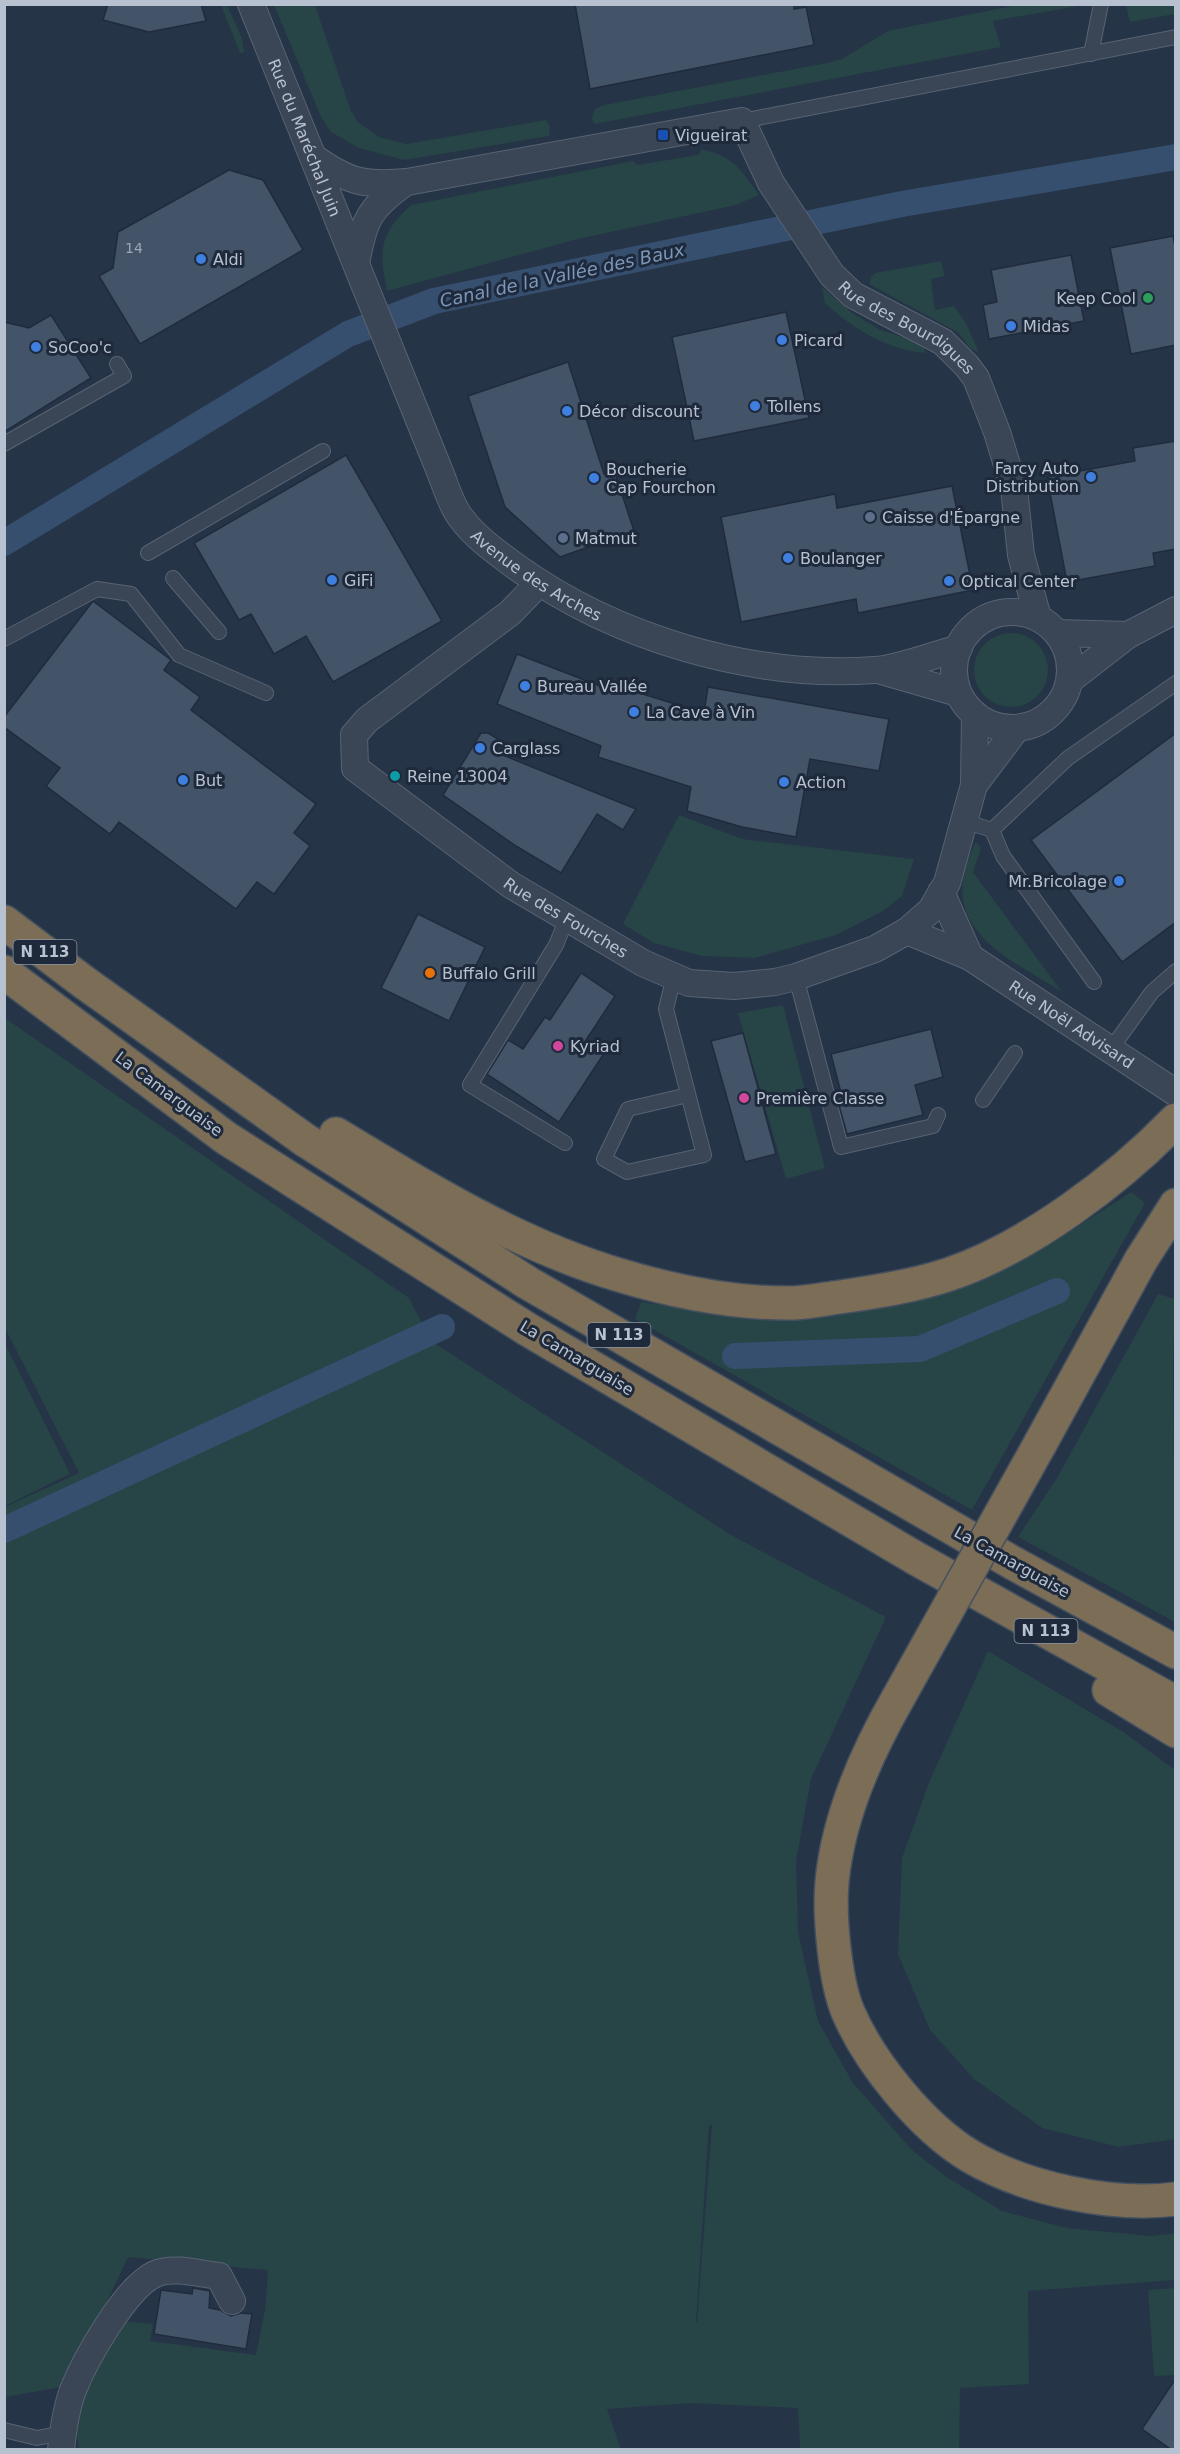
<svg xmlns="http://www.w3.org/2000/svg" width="1180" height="2454" viewBox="0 0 1180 2454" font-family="'DejaVu Sans',sans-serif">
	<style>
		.green { fill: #274447; fill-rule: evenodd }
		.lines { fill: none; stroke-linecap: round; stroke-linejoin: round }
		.canal { stroke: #374f6f; stroke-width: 26 }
		.building { fill: #435469; stroke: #202c3d; stroke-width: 1.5 }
		.lane-casing { stroke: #586373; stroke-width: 16 }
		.street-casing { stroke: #586373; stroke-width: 28 }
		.highway-casing { stroke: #445060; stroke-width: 36 }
		.lane { stroke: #3a4556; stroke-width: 14 }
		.street { stroke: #3a4556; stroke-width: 26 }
		.highway { stroke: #7c6d56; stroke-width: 33 }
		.highway-bridge-casing { stroke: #445060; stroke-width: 36; stroke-linecap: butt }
		.highway-bridge { stroke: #7c6d56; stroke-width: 33 }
		.transit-dot { fill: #1a4fb4; stroke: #1e2a3b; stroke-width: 2 }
		.shop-dot { fill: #3f7fe0; stroke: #1e2a3b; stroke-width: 2 }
		.leisure-dot { fill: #2e9e5b; stroke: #1e2a3b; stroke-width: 2 }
		.service-dot { fill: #5c6f8a; stroke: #1e2a3b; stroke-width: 2 }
		.culture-dot { fill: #0f9aa8; stroke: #1e2a3b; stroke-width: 2 }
		.food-dot { fill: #e8710a; stroke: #1e2a3b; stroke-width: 2 }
		.hotel-dot { fill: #d1479c; stroke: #1e2a3b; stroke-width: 2 }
		.labels { text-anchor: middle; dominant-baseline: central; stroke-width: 6; stroke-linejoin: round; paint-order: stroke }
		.number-label { font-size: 14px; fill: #9ba6b6 }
		.shield { fill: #1e2a3b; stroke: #8a94a3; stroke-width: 1.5 }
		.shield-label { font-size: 15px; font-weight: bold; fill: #b8c1cf }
		.poi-label { font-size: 16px; fill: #b8c1cf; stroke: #1e2a3b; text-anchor: start }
		.street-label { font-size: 16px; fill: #b8c1cf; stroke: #1e2a3b }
		.water-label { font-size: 18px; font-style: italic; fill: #7c97b9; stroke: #1e2a3b }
	</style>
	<rect width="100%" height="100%" fill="#253446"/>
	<g class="green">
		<polygon points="221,5 227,5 242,38 244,52 240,53"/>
		<polygon points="274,5 315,5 351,111 358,122 379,137 406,144 546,120 550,126 549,136 404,160 359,148 331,132 321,117"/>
		<polygon points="1017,5 1084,5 993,21 1001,47 595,124 592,119 595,109 604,105 827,63 842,59 888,31"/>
		<polygon points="1126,5 1175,5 1175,14 1130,22"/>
		<path d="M 701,149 C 733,156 741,169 759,195 L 736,205 L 578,239 L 387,291 C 379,250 379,234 411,205 L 633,161 L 637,165 L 699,155 Z"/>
		<polygon points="941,261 945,276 931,279 935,310 954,306 966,323 979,353 970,348 959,333 869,284 871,277 875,273"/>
		<path d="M 822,287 L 852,313 L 881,330 L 906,338 L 924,348 L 925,353 C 887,350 852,328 825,303 Z"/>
		<circle cx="1011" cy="670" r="37"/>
		<polygon points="679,815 742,839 914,859 902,896 883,911 836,935 755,958 702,956 654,943 623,924"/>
		<path d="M 976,842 L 981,848 L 973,872 L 1062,992 C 1003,955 932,926 976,842 Z"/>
		<polygon points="783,1005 825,1168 786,1179 738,1013"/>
		<path d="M 5,1018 L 409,1298 L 431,1341 L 731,1535 L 886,1617 L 811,1779 L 796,1861 L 798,1932 L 818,2021 L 853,2083 L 912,2150 L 945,2176 L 1002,2211 L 1067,2228 L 1152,2236 L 1176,2233 L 1175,2280 L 1028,2291 L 1029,2384 L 960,2388 L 959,2449 L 800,2449 L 798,2408 L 691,2403 L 607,2409 L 621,2449 L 79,2449 L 76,2428 L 79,2385 L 121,2321 L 153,2324 L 150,2341 L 256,2355 L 265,2310 L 268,2270 L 128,2257 L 67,2386 L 5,2397 L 5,1507 L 79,1473 L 5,1328 ZM 709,2125 L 712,2125 L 697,2323 L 696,2322 Z"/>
		<polygon points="1131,1192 1145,1203 972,1510 635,1319 641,1302 710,1312 786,1318 891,1306 978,1280 1063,1236"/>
		<polygon points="1158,1294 1175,1299 1173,1363 1175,1622 1018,1537 1057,1478"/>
		<polygon points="5,1344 70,1474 5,1506 4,1506"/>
		<polygon points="988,1651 1125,1733 1175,1770 1175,2139 1119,2147 1042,2128 974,2079 930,2030 898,1954 902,1858 930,1780"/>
		<polygon points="1175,2288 1175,2375 1154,2376 1148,2290"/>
	</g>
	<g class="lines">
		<g class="canal">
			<polyline points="4,543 348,334 434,301 902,204 1176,157"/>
			<polyline points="735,1356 920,1349 1057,1291"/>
			<polyline points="4,1530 442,1327"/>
		</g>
	</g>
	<g class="building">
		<polygon points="108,4 201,4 206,21 149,32 103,20"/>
		<polygon points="575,4 794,4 794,9 806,7 814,45 590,89"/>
		<polygon points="229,170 263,180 303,250 140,344 99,276 113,268 118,232"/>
		<polygon points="1173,236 1176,251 1176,345 1131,354 1110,248"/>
		<polygon points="1071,255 1084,321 989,339 983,305 997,302 991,270"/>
		<polygon points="786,312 809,418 694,441 672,337"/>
		<polygon points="51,315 91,378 4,432 4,322 29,328"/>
		<polygon points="568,362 604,474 614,470 634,531 560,557 505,507 468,396"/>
		<polygon points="1176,441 1176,549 1153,553 1155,566 1067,582 1047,477 1135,461 1133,448"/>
		<polygon points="346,455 442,621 333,682 306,636 274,654 251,614 239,620 194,543"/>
		<polygon points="952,486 973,590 858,613 856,599 741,622 721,517 835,494 837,508"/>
		<polygon points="93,601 171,660 164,670 200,697 191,710 316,804 294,833 310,846 274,894 257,882 236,909 119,822 110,834 46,786 60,768 4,727 4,717"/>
		<polygon points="517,654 618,693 620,687 704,713 708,687 889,719 879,771 810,759 796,837 742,827 687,811 691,787 598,757 601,746 497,704"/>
		<polygon points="481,733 488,733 498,739 495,752 636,809 623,830 597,814 561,873 516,846 443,795"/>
		<polygon points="1176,733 1176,922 1122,962 1031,840"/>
		<polygon points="418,914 485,947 449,1021 381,988"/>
		<polygon points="581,973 615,996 584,1043 603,1055 559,1122 487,1074 508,1040 523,1049 545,1017 550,1020"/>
		<polygon points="931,1029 943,1077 915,1085 923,1115 847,1134 837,1098 842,1097 831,1054"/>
		<polygon points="743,1033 776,1154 745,1162 711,1041"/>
		<polygon points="193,2288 210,2291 209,2308 220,2310 231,2316 241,2313 252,2314 246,2349 154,2334 161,2290 192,2294"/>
		<polygon points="1176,2378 1176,2450 1172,2450 1142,2429"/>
	</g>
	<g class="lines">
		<defs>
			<g id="lane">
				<polyline points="1091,54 1101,4"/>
				<polyline points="742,121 1176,37"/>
				<polyline points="4,444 124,376 117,364"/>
				<polyline points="148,553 323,451"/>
				<polyline points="173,578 219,632"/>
				<polyline points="4,639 97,589 131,594 179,655 266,693"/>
				<polyline points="964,821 992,830 1068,758 1176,683"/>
				<polyline points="992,830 1003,856 1094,982"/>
				<polyline points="674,976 666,1009 704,1155 627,1172 604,1159 628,1109 688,1095"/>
				<polyline points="796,977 841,1147 933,1126 938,1115"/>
				<polyline points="1111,1049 1152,992 1176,971"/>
				<polyline points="983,1100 1015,1053"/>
				<polyline points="565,1143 470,1085 556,945 567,918"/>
				<polyline points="4,2430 37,2438 63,2433"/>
			</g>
			<g id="street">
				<path id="s1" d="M 251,4 L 440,472 C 446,487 451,505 461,518 C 476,538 495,551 515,566 C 615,638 752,679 875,670 C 897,669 936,654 959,648"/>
				<path id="s2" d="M 313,157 C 348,182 364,186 407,182 L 742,121 L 771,183 L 832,275 L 853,295 L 943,342 L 967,366 L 976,378 L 997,432 L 1014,488 L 1021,555 L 1038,618"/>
				<path d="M 356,264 C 364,219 369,208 406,182"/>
				<path id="s3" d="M 539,583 L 510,613 L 367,720 L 354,735 L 355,768 L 511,885 L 643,963 L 689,983 L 734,986 L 775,982 L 796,977 L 875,949 L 907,931 L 931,910 L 947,883 L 974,785 L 975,715"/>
				<circle cx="1012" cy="670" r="58"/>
				<polyline points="1057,633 1128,635"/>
				<polyline points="878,670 958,693"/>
				<polyline points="1070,680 1128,635 1176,610"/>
				<polyline points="974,785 1017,728"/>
				<polyline points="941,892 970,957"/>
				<path id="s4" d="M 907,931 L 970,957 L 1176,1093"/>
				<path d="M 61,2450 C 63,2430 66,2409 73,2390 C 85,2360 125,2288 155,2274 C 173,2266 200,2274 219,2276 L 232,2301"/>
			</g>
			<g id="highway">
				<polyline points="4,922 85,983 305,1140 528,1283 1013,1563 1176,1652"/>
				<polyline points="4,972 226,1138 527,1329 917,1559 1176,1703"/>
				<path d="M 336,1134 C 425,1188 518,1245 619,1275 C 675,1292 736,1304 794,1303 C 809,1302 825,1299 840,1297 C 876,1292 915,1286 950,1274 C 1029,1247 1118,1180 1176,1120"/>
				<polyline points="1040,1444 1141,1260 1176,1205"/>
				<polyline points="1109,1690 1176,1731"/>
				<path d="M 897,1700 C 865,1756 838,1818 832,1882 C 829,1916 835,1981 848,2012 C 870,2063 922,2127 970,2156 C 1026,2189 1111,2207 1176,2199"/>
			</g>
		</defs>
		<use href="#lane" class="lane-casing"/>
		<use href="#street" class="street-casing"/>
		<use href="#highway" class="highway-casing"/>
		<use href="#lane" class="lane"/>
		<use href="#street" class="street"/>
		<use href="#highway" class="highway"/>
		<defs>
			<polyline id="highway-bridge" points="897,1700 1040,1444"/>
		</defs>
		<use href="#highway-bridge" class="highway-bridge-casing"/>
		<use href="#highway-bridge" class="highway-bridge"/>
	</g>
	<rect class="transit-dot" x="657" y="129" width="12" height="12" rx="3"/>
	<g class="shop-dot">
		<circle cx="201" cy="259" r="6"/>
		<circle cx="1011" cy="326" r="6"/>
		<circle cx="782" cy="340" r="6"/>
		<circle cx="36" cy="347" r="6"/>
		<circle cx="755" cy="406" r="6"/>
		<circle cx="567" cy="411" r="6"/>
		<circle cx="1091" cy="477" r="6"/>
		<circle cx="594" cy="478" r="6"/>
		<circle cx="788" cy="558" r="6"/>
		<circle cx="332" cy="580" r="6"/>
		<circle cx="949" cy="581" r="6"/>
		<circle cx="525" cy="686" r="6"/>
		<circle cx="634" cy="712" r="6"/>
		<circle cx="480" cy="748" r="6"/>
		<circle cx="183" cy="780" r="6"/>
		<circle cx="784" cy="782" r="6"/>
		<circle cx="1119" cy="881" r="6"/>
	</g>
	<circle class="leisure-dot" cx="1148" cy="298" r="6"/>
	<g class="service-dot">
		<circle cx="870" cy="517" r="6"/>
		<circle cx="563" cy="538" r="6"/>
	</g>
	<circle class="culture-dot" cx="395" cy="776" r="6"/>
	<circle class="food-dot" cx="430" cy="973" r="6"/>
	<g class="hotel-dot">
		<circle cx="558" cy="1046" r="6"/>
		<circle cx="744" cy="1098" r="6"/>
	</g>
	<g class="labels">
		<g class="number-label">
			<text x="134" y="248">14</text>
		</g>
		<g class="shield">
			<rect x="13.5" y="940" width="63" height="24" rx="4.5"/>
			<rect x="587.5" y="1323" width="63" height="24" rx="4.5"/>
			<rect x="1014.5" y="1619" width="63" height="24" rx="4.5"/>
		</g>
		<g class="shield-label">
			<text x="45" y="952">N 113</text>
			<text x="619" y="1335">N 113</text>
			<text x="1046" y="1631">N 113</text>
		</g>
		<g class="poi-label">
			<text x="675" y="135">Vigueirat</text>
			<text x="213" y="259">Aldi</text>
			<text x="1136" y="298" text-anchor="end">Keep Cool</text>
			<text x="1023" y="326">Midas</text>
			<text x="794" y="340">Picard</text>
			<text x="48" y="347">SoCoo'c</text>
			<text x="767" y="406">Tollens</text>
			<text x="579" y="411">Décor discount</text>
			<text x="1079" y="468" text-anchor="end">Farcy Auto<tspan x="1079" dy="18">Distribution</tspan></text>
			<text x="606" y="469">Boucherie<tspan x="606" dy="18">Cap Fourchon</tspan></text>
			<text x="882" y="517">Caisse d'Épargne</text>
			<text x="575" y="538">Matmut</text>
			<text x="800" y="558">Boulanger</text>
			<text x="344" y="580">GiFi</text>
			<text x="961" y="581">Optical Center</text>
			<text x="537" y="686">Bureau Vallée</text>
			<text x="646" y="712">La Cave à Vin</text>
			<text x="492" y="748">Carglass</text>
			<text x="407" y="776">Reine 13004</text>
			<text x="195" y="780">But</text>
			<text x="796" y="782">Action</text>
			<text x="1107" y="881" text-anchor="end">Mr.Bricolage</text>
			<text x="442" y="973">Buffalo Grill</text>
			<text x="570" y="1046">Kyriad</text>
			<text x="756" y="1098">Première Classe</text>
		</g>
		<g class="street-label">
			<text stroke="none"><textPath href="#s1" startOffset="144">Rue du Maréchal Juin</textPath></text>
			<text stroke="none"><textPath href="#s2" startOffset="712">Rue des Bourdigues</textPath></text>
			<text stroke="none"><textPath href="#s1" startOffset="651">Avenue des Arches</textPath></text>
			<text stroke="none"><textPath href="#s3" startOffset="532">Rue des Fourches</textPath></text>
			<text stroke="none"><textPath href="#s4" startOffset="190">Rue Noël Advisard</textPath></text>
			<text transform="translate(169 1094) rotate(37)">La Camarguaise</text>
			<text transform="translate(577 1358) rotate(31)">La Camarguaise</text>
			<text transform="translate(1012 1562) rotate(29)">La Camarguaise</text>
		</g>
		<g class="water-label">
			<text transform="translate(562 275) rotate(-12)">Canal de la Vallée des Baux</text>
		</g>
	</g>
	<rect width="1180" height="2454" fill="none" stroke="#b8c1cf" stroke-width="12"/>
</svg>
